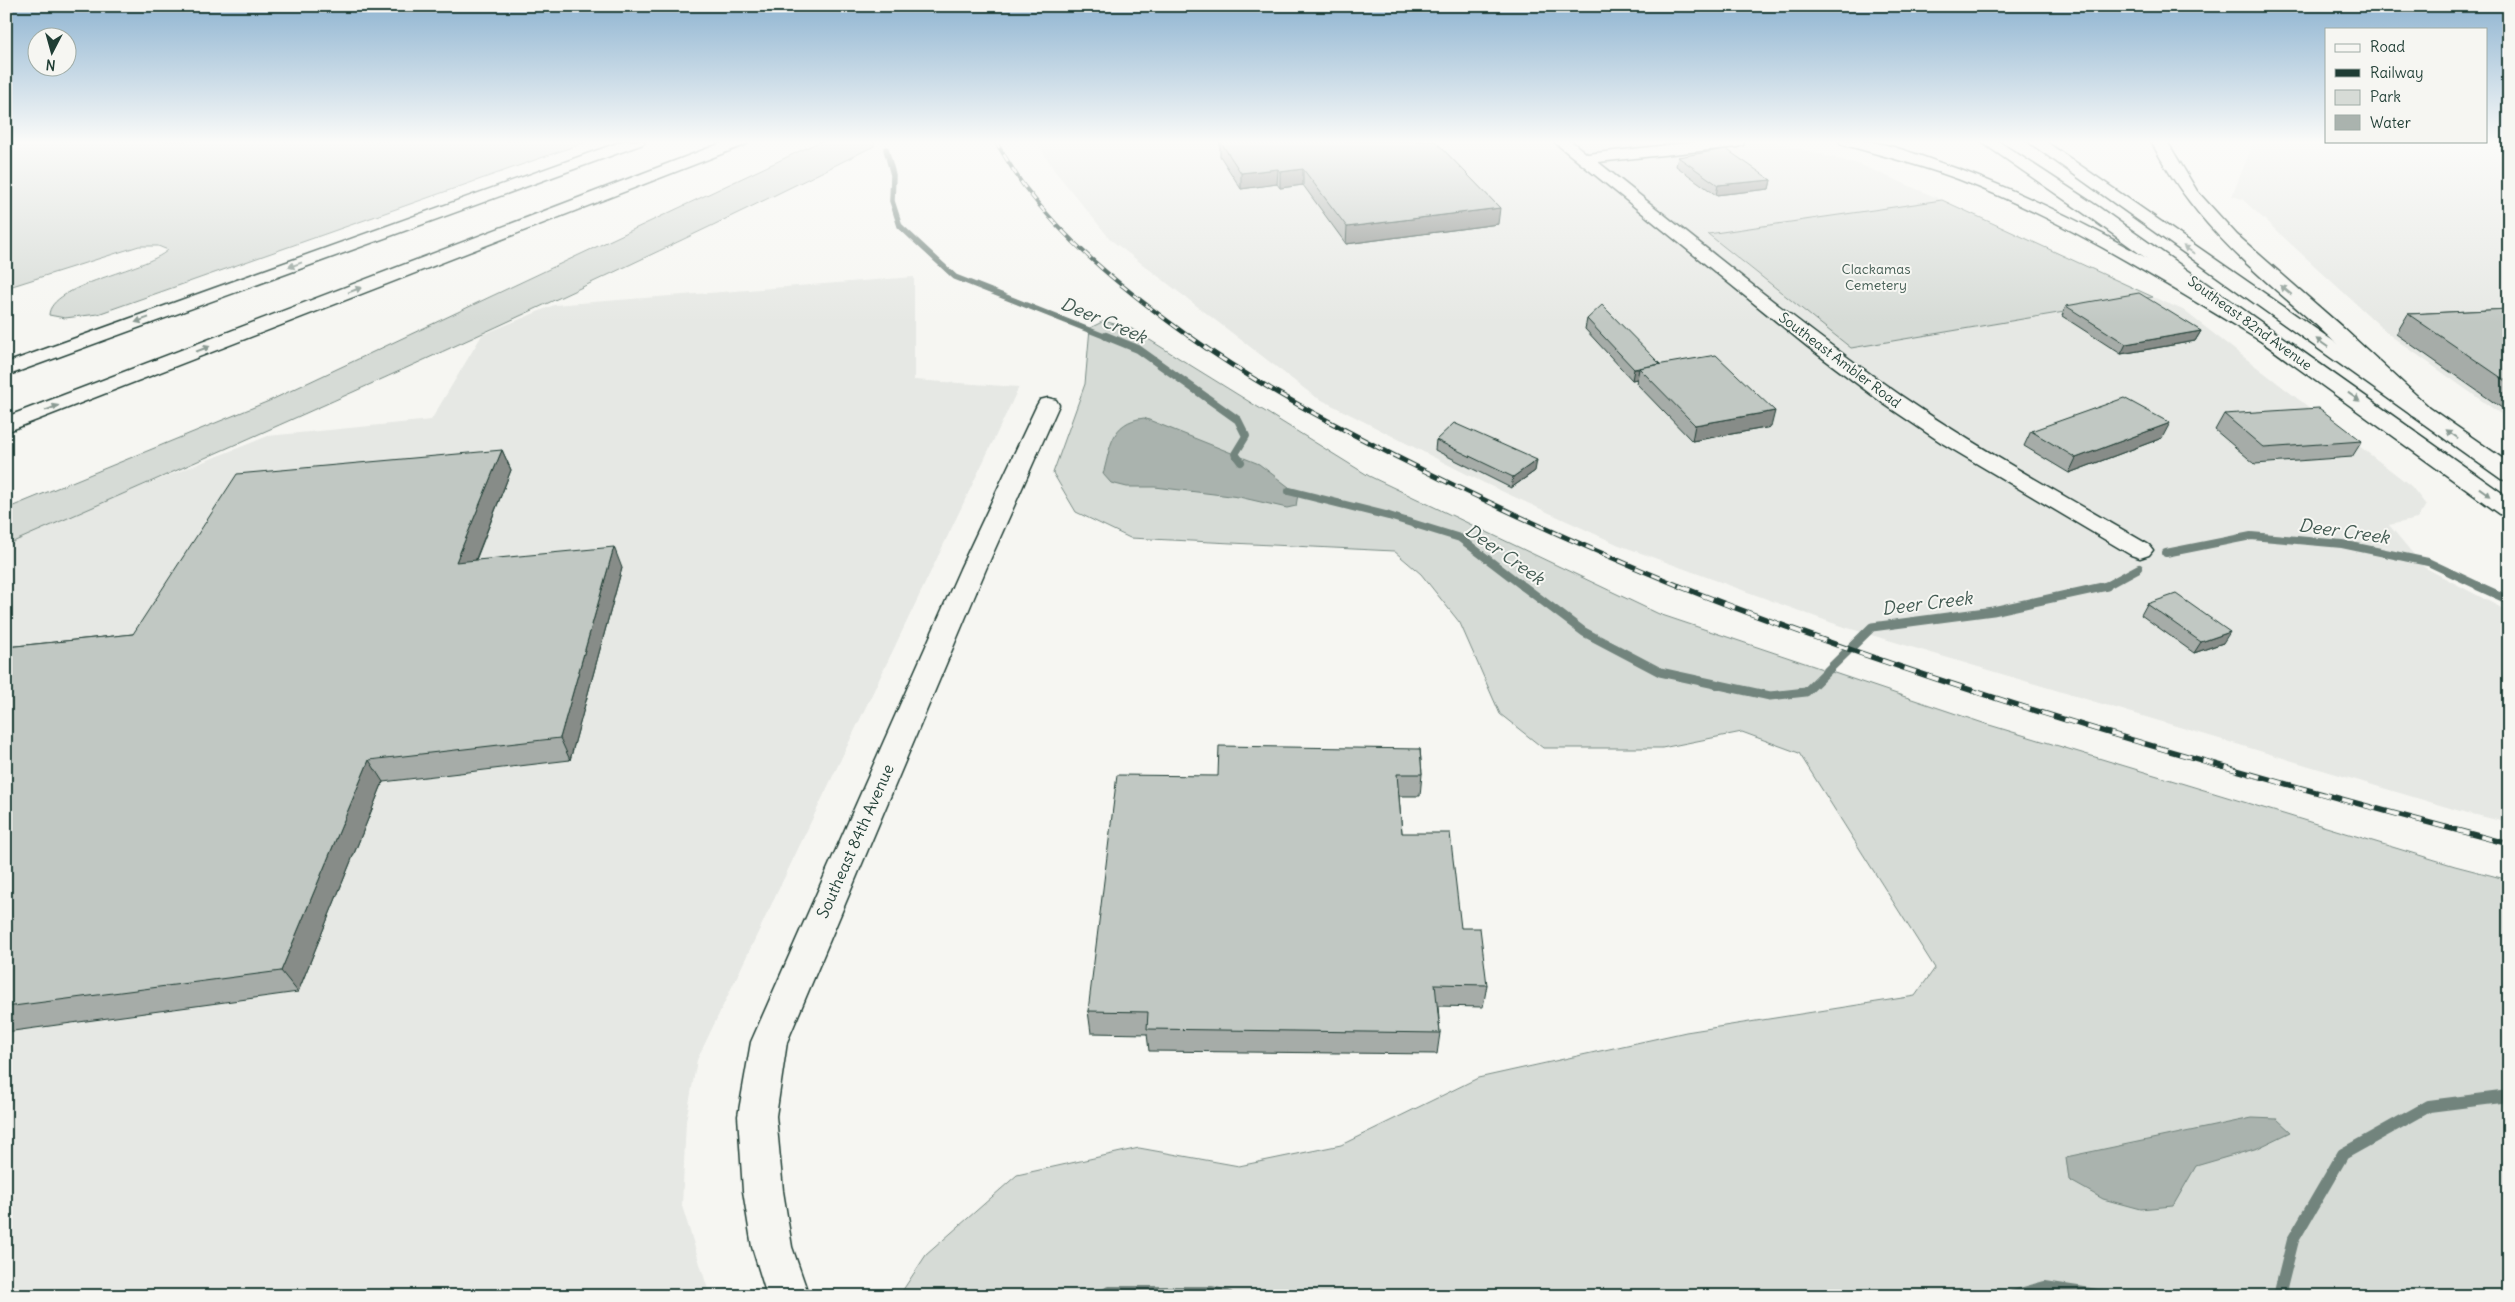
<svg xmlns="http://www.w3.org/2000/svg" width="2515" height="1302" viewBox="0 0 2515 1302" font-family="Delius,sans-serif">
	<style>
		.built { fill: #e6e8e4 }
		.green { fill: #d6dbd6; stroke: #7a8c85 }
		.water { fill: #aab3ae; stroke: #72847d }
		.lines { fill: none; stroke-linecap: round; stroke-linejoin: round }
		.stream-far3 { stroke: #72847d; stroke-width: 5.5 }
		.stream-far2 { stroke: #72847d; stroke-width: 8 }
		.stream-far1 { stroke: #72847d; stroke-width: 9 }
		.stream { stroke: #72847d; stroke-width: 12 }
		.street-casing { stroke: #1f3d34; stroke-width: 3 }
		.primary-casing { stroke: #1f3d34; stroke-width: 3 }
		.highway-casing { stroke: #1f3d34; stroke-width: 3 }
		.street { fill: #f6f6f2; fill-rule: evenodd }
		.primary { fill: #f6f6f2; fill-rule: evenodd }
		.highway { fill: #f6f6f2; fill-rule: evenodd }
		.rail-far2-casing { stroke: #1f3d34; stroke-width: 4 }
		.rail-far1-casing { stroke: #1f3d34; stroke-width: 5 }
		.rail-casing { stroke: #1f3d34; stroke-width: 5.5 }
		.rail-far2 { stroke: #f6f6f2; stroke-width: 2.5; stroke-dasharray: 8; stroke-linecap: butt }
		.rail-far1 { stroke: #f6f6f2; stroke-width: 3; stroke-dasharray: 9; stroke-linecap: butt }
		.rail { stroke: #f6f6f2; stroke-width: 4; stroke-dasharray: 12; stroke-linecap: butt }
		.wall { fill: #a6aca8; stroke: #1f3d34 }
		.shaded-wall { fill: #878c88; stroke: #1f3d34 }
		.building { fill: #c1c8c3; stroke: #1f3d34 }
		.oneway { fill: #8a9a93 }
		.labels { text-anchor: middle; dominant-baseline: central; stroke-width: 4; stroke-linejoin: round; paint-order: stroke }
		.far-park-label { font-size: 14px; fill: #445d54; stroke: #f6f6f2 }
		.far-street-label { font-size: 14px; fill: #1f3d34; stroke: #f6f6f2 }
		.street-label { font-size: 16px; fill: #1f3d34; stroke: #f6f6f2 }
		.water-label { font-size: 18px; font-style: italic; fill: #425a52; stroke: #f6f6f2 }
	</style>
	<rect width="100%" height="100%" fill="#f6f6f2"/>
	<filter id="ink" filterUnits="userSpaceOnUse"><feTurbulence type="fractalNoise" baseFrequency=".02" numOctaves="2"/><feDisplacementMap in="SourceGraphic" scale="10" xChannelSelector="R" yChannelSelector="G"/><feConvolveMatrix kernelMatrix="1 2 1 2 8 2 1 2 1" color-interpolation-filters="sRGB"/></filter>
	<g filter="url(#ink)">
		<g class="built">
			<polygon points="1036,141 1770,141 1861,165 1942,200 1709,234 1851,348 2153,297 2183,310 2411,486 2426,505 2417,519 2389,525 2424,567 2509,612 2509,823 2460,811 1838,625 1619,545 1484,483 1314,396 1111,240 1054,170"/>
			<polygon points="2254,141 2509,141 2509,420 2391,336 2242,199 2232,196"/>
			<polygon points="914,277 914,380 1019,387 697,1060 686,1121 682,1206 710,1296 6,1296 6,544 69,515 268,436 431,420 482,335 554,305"/>
		</g>
		<g class="green">
			<path d="M 6,141 L 589,141 L 98,314 L 65,318 L 49,315 C 50,284 145,271 168,250 L 158,246 L 139,246 L 6,288 Z"/>
			<path d="M 821,141 L 875,141 L 874,146 C 589,289 298,418 6,545 L 6,509 L 269,401 Z"/>
			<polygon points="1942,200 2153,297 1851,348 1708,234"/>
			<polygon points="1104,321 1132,329 1369,476 1659,614 1986,724 2455,866 2509,880 2509,1296 899,1296 926,1255 1017,1175 1139,1148 1239,1166 1341,1145 1478,1078 1686,1032 1915,996 1935,968 1799,753 1742,732 1662,748 1543,748 1500,714 1460,623 1421,574 1394,551 1130,538 1076,512 1053,473 1085,384 1090,328"/>
		</g>
		<g class="water">
			<path d="M 1144,418 L 1259,464 L 1298,494 L 1296,506 L 1287,508 L 1239,497 L 1155,487 L 1127,487 L 1111,483 L 1103,474 C 1111,447 1110,422 1144,418 Z"/>
			<polygon points="2252,1118 2277,1119 2291,1132 2258,1148 2196,1166 2173,1206 2140,1209 2103,1199 2069,1180 2066,1157"/>
		</g>
		<g class="lines">
			<polyline class="stream-far3" points="886,149 893,175 892,201 900,226 955,277 1109,338"/>
			<g class="stream-far2">
				<polyline points="1106,336 1138,349 1238,420 1246,436 1235,454 1241,462"/>
				<polyline points="1289,491 1389,516 1460,538 1524,587"/>
				<polyline points="2166,553 2251,536 2342,544 2428,562 2481,587"/>
				<polyline points="2104,587 2139,568"/>
			</g>
			<g class="stream-far1">
				<polyline points="1523,586 1584,632 1660,672 1770,696 1806,692 1872,627 1993,611 2107,586"/>
				<polyline points="2478,586 2509,600"/>
			</g>
			<g class="stream">
				<polyline points="1103,1296 1109,1292 1212,1292 1228,1296"/>
				<polyline points="2013,1296 2045,1287 2103,1296"/>
				<polyline points="2279,1296 2293,1240 2343,1154 2429,1106 2509,1096"/>
			</g>
			<defs>
				<g id="street">
					<path d="M 1553,141 L 1571,141 L 1587,154 L 1705,141 L 1744,141 L 1743,145 L 1737,147 L 1598,162 C 1698,241 1796,323 1900,395 C 1980,450 2065,496 2149,545 L 2153,550 L 2149,555 L 2140,558 L 2131,555 L 1942,443 L 1884,404 L 1808,347 Z"/>
					<polygon points="1048,398 1056,400 1059,405 986,569 787,1042 776,1116 783,1191 792,1247 809,1296 767,1296 752,1247 743,1191 738,1116 751,1042 960,569 1037,405 1040,400"/>
				</g>
				<g id="primary">
					<polygon points="1980,141 1998,141 2097,206 2509,498 2509,516 2500,514 2085,214"/>
					<polygon points="2027,141 2045,141 2509,463 2509,481 2501,479"/>
				</g>
				<g id="highway">
					<polygon points="623,141 645,141 643,144 6,376 6,363"/>
					<polygon points="727,141 749,141 747,144 6,432 6,417"/>
					<path d="M 1839,141 C 1872,137 1907,151 1938,162 C 2065,205 2179,276 2293,344 L 2296,348 L 2293,352 L 2286,354 L 2279,352 C 2175,290 2071,222 1958,179 C 1920,165 1881,155 1841,144 Z"/>
					<path d="M 2151,141 L 2167,141 L 2197,191 L 2237,235 L 2342,327 L 2428,406 L 2431,411 L 2428,416 L 2420,418 L 2412,416 C 2380,385 2348,354 2315,324 C 2247,265 2194,223 2151,141 Z"/>
				</g>
			</defs>
			<use href="#street" class="street-casing"/>
			<use href="#primary" class="primary-casing"/>
			<use href="#highway" class="highway-casing"/>
			<use href="#street" class="street"/>
			<use href="#primary" class="primary"/>
			<use href="#highway" class="highway"/>
			<defs>
				<path id="rail-far2" d="M 995,141 C 1005,156 1014,172 1024,186 C 1070,247 1130,294 1191,338"/>
				<path id="rail-far1" d="M 1189,336 C 1253,382 1323,419 1393,455 C 1487,503 1584,547 1682,587"/>
				<path id="rail" d="M 1679,586 C 1949,693 2228,770 2509,844"/>
			</defs>
			<use href="#rail-far2" class="rail-far2-casing"/>
			<use href="#rail-far1" class="rail-far1-casing"/>
			<use href="#rail" class="rail-casing"/>
			<use href="#rail-far2" class="rail-far2"/>
			<use href="#rail-far1" class="rail-far1"/>
			<use href="#rail" class="rail"/>
		</g>
		<g class="wall">
			<polygon points="1220,141 1498,224 1346,244 1303,185 1280,188 1277,184 1241,189 1220,156"/>
			<polygon points="1678,157 1771,180 1769,189 1716,195 1676,166"/>
			<polygon points="2066,306 2201,331 2195,341 2121,354 2062,316"/>
			<polygon points="2509,309 2509,413 2396,334 2408,314"/>
			<polygon points="1587,319 1660,364 1771,427 1692,441 1636,383 1637,379 1632,380 1585,329"/>
			<polygon points="2224,414 2362,441 2352,457 2255,464 2215,430"/>
			<polygon points="2031,431 2162,438 2069,473 2024,446"/>
			<polygon points="1436,440 1535,471 1511,488 1435,450"/>
			<polygon points="502,450 511,470 476,560 622,568 570,760 383,782 298,992 6,1032 6,647 133,634"/>
			<polygon points="2147,604 2223,643 2194,653 2141,615"/>
			<polygon points="1420,749 1422,774 1420,796 1399,796 1402,833 1461,928 1487,985 1483,1007 1438,1006 1440,1033 1437,1054 1149,1051 1147,1034 1091,1033 1088,1011 1218,776"/>
		</g>
		<g class="shaded-wall">
			<polygon points="1278,169 1277,184 1241,189 1241,173"/>
			<polygon points="1303,169 1303,185 1280,188 1280,172"/>
			<polygon points="1771,180 1769,189 1716,195 1718,185"/>
			<polygon points="1500,208 1498,224 1346,244 1347,227"/>
			<polygon points="2201,331 2195,341 2121,354 2126,344"/>
			<polygon points="1634,369 1639,369 1637,379 1632,380"/>
			<polygon points="1775,411 1771,427 1692,441 1695,425"/>
			<polygon points="2170,423 2162,438 2069,473 2076,458"/>
			<polygon points="502,450 511,470 466,584 456,562"/>
			<polygon points="1537,460 1535,471 1511,488 1513,477"/>
			<polygon points="614,547 622,568 570,760 560,738"/>
			<polygon points="2230,632 2223,643 2194,653 2201,642"/>
			<polygon points="369,760 383,782 298,992 281,971"/>
		</g>
		<g class="building">
			<polygon points="1220,141 1435,141 1500,208 1347,227 1303,169 1280,172 1278,169 1241,173"/>
			<polygon points="1726,149 1771,180 1718,185 1678,157"/>
			<polygon points="2139,293 2201,331 2126,344 2066,306"/>
			<polygon points="1602,305 1660,364 1634,369 1587,319"/>
			<polygon points="2509,309 2509,383 2408,314"/>
			<polygon points="1716,355 1775,411 1695,425 1639,368"/>
			<polygon points="2124,398 2170,423 2076,458 2031,431"/>
			<polygon points="2319,408 2362,441 2264,448 2224,414"/>
			<polygon points="1454,423 1537,460 1513,477 1436,440"/>
			<polygon points="502,450 456,562 614,547 560,738 369,760 281,971 6,1007 6,647 133,634 237,474"/>
			<polygon points="2176,594 2230,632 2201,642 2147,604"/>
			<polygon points="1219,746 1420,749 1422,774 1397,774 1402,833 1450,833 1461,928 1480,928 1487,985 1435,984 1440,1033 1147,1029 1148,1012 1088,1011 1117,775 1218,776"/>
		</g>
		<defs><path id="oneway-solid" d="M-6-.8H1V-3.2L6.5 0L1 3.2V.8H-6Z" transform="scale(1.25)"/></defs>
		<g class="oneway">
			<use href="#oneway-solid" transform="translate(2189 250) rotate(-145)"/>
			<use href="#oneway-solid" transform="translate(295 265) rotate(160)"/>
			<use href="#oneway-solid" transform="translate(355 290) rotate(-21)"/>
			<use href="#oneway-solid" transform="translate(2286 290) rotate(-140)"/>
			<use href="#oneway-solid" transform="translate(142 320) rotate(160)"/>
			<use href="#oneway-solid" transform="translate(2322 343) rotate(-145)"/>
			<use href="#oneway-solid" transform="translate(203 349) rotate(-21)"/>
			<use href="#oneway-solid" transform="translate(2354 397) rotate(36)"/>
			<use href="#oneway-solid" transform="translate(52 408) rotate(-21)"/>
			<use href="#oneway-solid" transform="translate(2452 434) rotate(-145)"/>
			<use href="#oneway-solid" transform="translate(2485 492) rotate(36)"/>
		</g>
	</g>
	<linearGradient id="sky" x2="0" y2="1"><stop stop-color="#8fb4d1"/><stop offset="0.44" stop-color="#fbfbf9"/><stop offset="1" stop-color="#fbfbf9" stop-opacity="0"/></linearGradient>
	<rect width="2515" height="323" fill="url(#sky)"/>
	<g class="labels">
		<g class="far-park-label">
			<text x="1876" y="269">Clackamas<tspan x="1876" dy="16">Cemetery</tspan></text>
		</g>
		<g class="far-street-label">
			<text transform="translate(2250 323) rotate(36)">Southeast 82nd Avenue</text>
			<text transform="translate(1840 360) rotate(37)">Southeast Ambler Road</text>
		</g>
		<g class="street-label">
			<text transform="translate(855 841) rotate(-66)">Southeast 84th Avenue</text>
		</g>
		<g class="water-label">
			<text transform="translate(1104 320) rotate(23)">Deer Creek</text>
			<text transform="translate(2344 531) rotate(8)">Deer Creek</text>
			<text transform="translate(1505 554) rotate(35)">Deer Creek</text>
			<text transform="translate(1927 603) rotate(-7)">Deer Creek</text>
		</g>
	</g>
	<rect width="2515" height="1302" fill="none" stroke="#f6f6f2" stroke-width="25"/>
	<rect x="12" y="12" width="2490" height="1277" fill="none" stroke="#1f3d34" stroke-width="2" filter="url(#ink)"/>
	<rect x="2325" y="28" width="162" height="115" fill="#f6f6f2" stroke="#a0aca6"/>
	<rect x="2335" y="44" width="25" height="8" fill="#f6f6f2" stroke="#a0aca6"/>
	<text x="2370" y="52" font-size="15" fill="#1f3d34">Road</text>
	<rect x="2335" y="69" width="25" height="8" fill="#1f3d34" stroke="#a0aca6"/>
	<text x="2370" y="78" font-size="15" fill="#1f3d34">Railway</text>
	<rect x="2335" y="90" width="25" height="15" fill="#d6dbd6" stroke="#a0aca6"/>
	<text x="2370" y="102" font-size="15" fill="#1f3d34">Park</text>
	<rect x="2335" y="115" width="25" height="15" fill="#aab3ae" stroke="#a0aca6"/>
	<text x="2370" y="128" font-size="15" fill="#1f3d34">Water</text>
	<g transform="translate(52 52) rotate(186)"><circle r="24" fill="#f6f6f2" stroke="#a0aca6"/>
	<path d="M0-4L9 19L0 12L-9 19Z" fill="#1f3d34"/>
	<text y="-8" font-size="14" font-weight="bold" text-anchor="middle" fill="#1f3d34">N</text>
	</g>
</svg>
